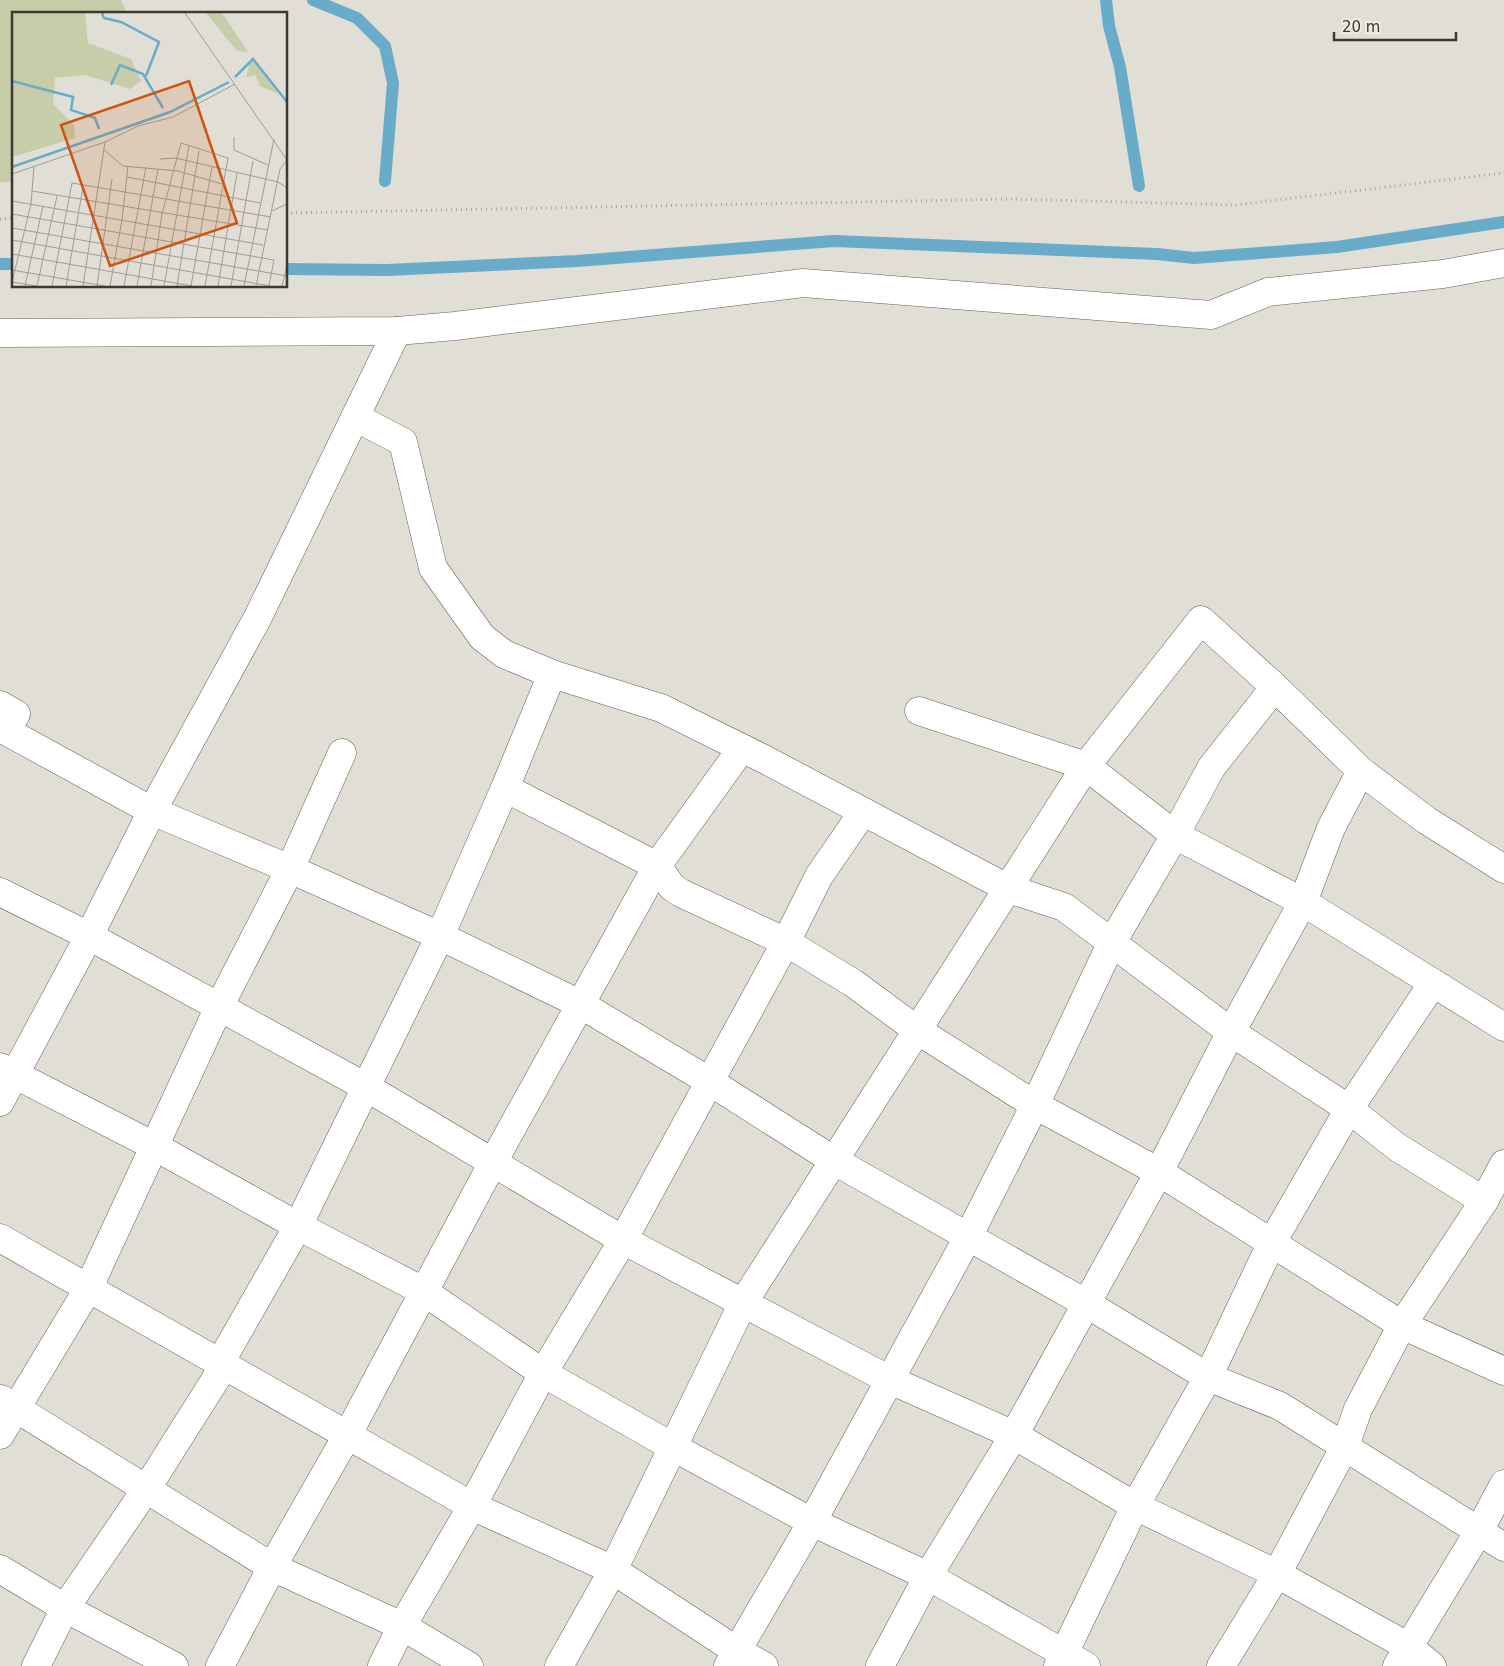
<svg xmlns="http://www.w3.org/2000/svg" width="1504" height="1666" viewBox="0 0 1504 1666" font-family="'DejaVu Sans',sans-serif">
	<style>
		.green { fill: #c6cda8 }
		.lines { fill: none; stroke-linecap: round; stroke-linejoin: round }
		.stream { stroke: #68acca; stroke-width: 12 }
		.minor-casing { stroke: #626058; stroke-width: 29 }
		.path { stroke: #aaa7a0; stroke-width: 3; stroke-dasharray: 1 4; stroke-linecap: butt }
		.minor { stroke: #fff; stroke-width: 28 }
		.inset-river { fill: none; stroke: #68acca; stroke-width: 2.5 }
		.inset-road { fill: none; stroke: #9e9c95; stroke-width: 1 }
		.view { fill: #ce5412; fill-opacity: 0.15; stroke: #ce5412; stroke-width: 2.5 }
		.inset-edge { fill: none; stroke: #3a3935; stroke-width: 2.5 }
	</style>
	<rect width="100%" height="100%" fill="#e1ded5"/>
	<polygon class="green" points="0,0 121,0 127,14 14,14 14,182 0,182"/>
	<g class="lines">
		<g class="stream">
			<polyline points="313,0 357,18 385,46 393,83 385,181"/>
			<polyline points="1106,0 1109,26 1120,67 1139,186"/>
			<polyline points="0,264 14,264"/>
			<polyline points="286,269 387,270 577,261 834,241 1157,254 1194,258 1337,247 1504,222"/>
		</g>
		<defs>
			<g id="minor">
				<polyline points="0,333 397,331 455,326 803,283 1211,315 1268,292 1443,274 1504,263"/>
				<polyline points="355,417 403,442 433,568 482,637 504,654 552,674 661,708 764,759 1009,889 1064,907 1231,1032 1349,1109 1397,1147 1484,1201"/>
				<polyline points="0,705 16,714 6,731 152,811 290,869 440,936 580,1004 709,1081 833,1160 1087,1304 1208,1377 1280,1406 1504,1547"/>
				<polyline points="919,711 1086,766 1175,835 1303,902 1504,1027"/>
				<polyline points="505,788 657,866 672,887 681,893 786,942 853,983 917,1030 1035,1105 1159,1172 1402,1325 1504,1371"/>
				<polyline points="0,892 89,936 366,1087 623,1240 888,1379 1014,1435 1135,1506 1277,1574 1409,1647 1432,1666"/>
				<polyline points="0,1067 154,1146 298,1226 423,1291 543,1373 671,1446 812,1522 928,1576 1086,1666"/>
				<polyline points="0,1102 89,936 152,811 258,617 397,331"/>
				<polyline points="0,1238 472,1506 613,1570 737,1651 764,1666"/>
				<polyline points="1,1399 272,1567 402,1626 469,1666"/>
				<polyline points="0,1435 88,1289 219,1007 290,869 342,753"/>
				<polyline points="0,1569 65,1608 174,1666"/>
				<polyline points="36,1666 65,1608 147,1488 217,1377 220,1363 298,1226 440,936 505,788 552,674"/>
				<polyline points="220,1666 272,1567 348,1434 492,1164 657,866 742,748"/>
				<polyline points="382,1666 402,1626 472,1506 543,1373 623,1240 786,942 819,876 863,812"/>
				<polyline points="559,1666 613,1570 743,1303 1086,766 1201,620 1275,687 1361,771 1426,820 1504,869"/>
				<polyline points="728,1666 812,1522 968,1237 1035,1105 1111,944 1175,835 1211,768 1275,687"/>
				<polyline points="880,1666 928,1576 1014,1435 1159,1172 1231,1032 1303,902 1331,828 1361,771"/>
				<polyline points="1058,1666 1135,1506 1208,1377 1271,1244 1349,1109 1433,983"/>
				<polyline points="1221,1666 1277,1574 1345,1446 1358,1409 1402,1325 1484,1201 1504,1164"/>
				<polyline points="1397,1666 1479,1531 1504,1484"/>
			</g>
		</defs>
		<use href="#minor" class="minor-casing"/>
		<g class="path">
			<polyline points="286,213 1013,199 1235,205 1504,173"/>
			<polyline points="0,219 14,218"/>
		</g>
		<use href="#minor" class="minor"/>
	</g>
	<g transform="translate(12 12)">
		<rect width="275" height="275" fill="#e1ded5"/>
		<path d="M 0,1 L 73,1 L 76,31 L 119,47 L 129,69 L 118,77 L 73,63 L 43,66 L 41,92 L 62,113 L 63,126 L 0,145 ZM 194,1 L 210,1 L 236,40 L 225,39 ZM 242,49 L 256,65 L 266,82 L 248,74 L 243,63 L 234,65 L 238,50 Z" fill="#c6cda8"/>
		<path class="inset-river" d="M 90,1 L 92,6 L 109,10 L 147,30 L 134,64M 223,65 L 241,47 L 275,90M 0,69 L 61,85 L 59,98 L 83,106 L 87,117M 99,73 L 108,53 L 131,62 L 151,96M 0,155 L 158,100 L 217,70"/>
		<path class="inset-road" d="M 173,1 L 275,148M 222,125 L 222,138 L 256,153M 92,138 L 111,154 L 166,159 L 210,172M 148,147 L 164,146 L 266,170 L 275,176M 0,162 L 93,130 L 126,114 L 161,105 L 223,72M 115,165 L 248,191M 20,179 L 256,218M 0,189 L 251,233M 260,199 L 275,192M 0,202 L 262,248 L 257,274M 0,216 L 275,264M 0,228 L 258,274M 0,242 L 180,274M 0,258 L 93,274M 0,270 L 19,192 L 22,154M 0,270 L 25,274M 13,274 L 31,194M 25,274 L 45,184M 40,274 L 60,171 L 259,205M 54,274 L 71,175M 71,274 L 93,130M 85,274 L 100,167M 98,274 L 110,208 L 116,154M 112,274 L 134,155M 125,274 L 146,157M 139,274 L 150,202 L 169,131 L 216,146 L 193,274M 152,274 L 177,134M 165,274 L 187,139M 179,274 L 200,155M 206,274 L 225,161M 219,274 L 241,149M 232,274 L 262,127M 244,274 L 268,157 L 275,148M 270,274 L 275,254"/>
		<path class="view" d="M 177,69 L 225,211 L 98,254 L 49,113 Z"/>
		<rect width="275" height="275" class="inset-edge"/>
	</g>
	<path d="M1334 32v8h122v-8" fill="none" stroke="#3a3935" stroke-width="2.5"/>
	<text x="1342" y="32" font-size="15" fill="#3a3935" stroke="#eeece2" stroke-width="4" paint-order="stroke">20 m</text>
</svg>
